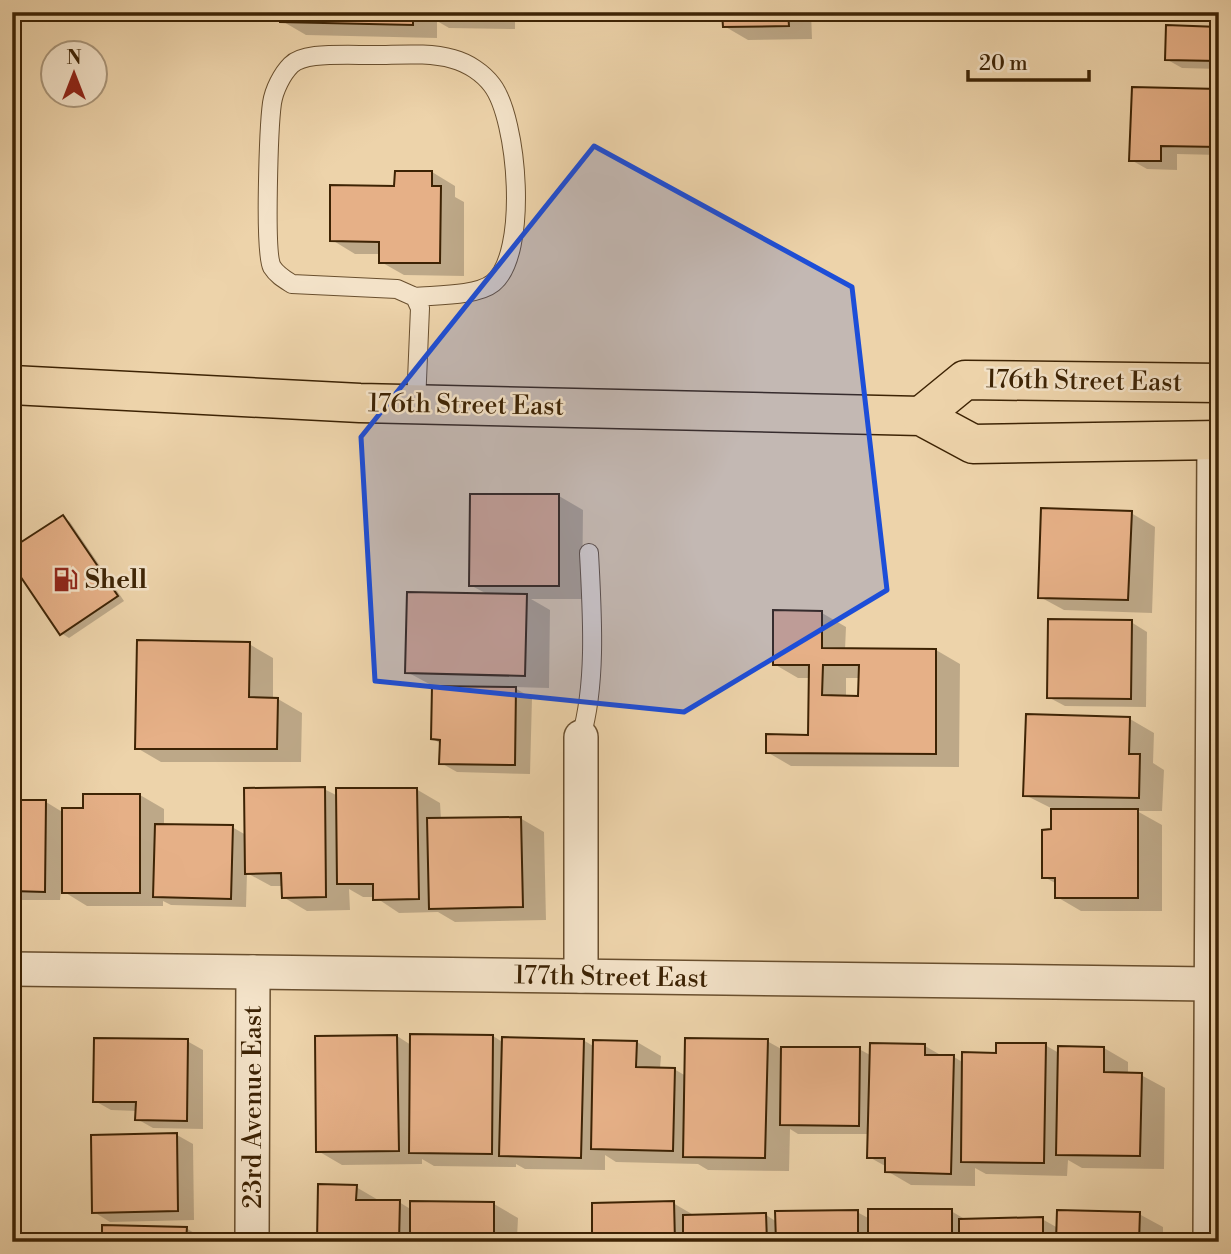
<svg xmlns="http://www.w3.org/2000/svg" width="1231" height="1254" viewBox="0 0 1231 1254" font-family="'Libre Bodoni',serif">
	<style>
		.shadow { fill: #0003; fill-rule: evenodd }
		.building { fill: #e6b087; stroke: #3d2304; stroke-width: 2; fill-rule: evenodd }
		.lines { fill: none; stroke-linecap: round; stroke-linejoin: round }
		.service-casing { stroke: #694f2e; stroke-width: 20 }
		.minor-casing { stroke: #694f2e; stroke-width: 36 }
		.primary-casing { stroke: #3d2304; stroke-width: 41 }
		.service { stroke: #f3e2c8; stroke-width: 18 }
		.minor { stroke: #f3e2c8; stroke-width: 33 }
		.primary { stroke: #edd3aa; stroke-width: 38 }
		.marked { fill: #1d4ed8; fill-opacity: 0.2; stroke: #1d4ed8; stroke-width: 5; stroke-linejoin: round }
		.labels { text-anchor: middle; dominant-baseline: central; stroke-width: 5; stroke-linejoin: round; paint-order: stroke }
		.street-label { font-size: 26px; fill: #3d2304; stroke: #f3e2c8 }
		.poi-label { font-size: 26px; font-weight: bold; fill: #3d2304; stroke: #f3e2c8; text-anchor: start }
	</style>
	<rect width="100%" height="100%" fill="#edd3aa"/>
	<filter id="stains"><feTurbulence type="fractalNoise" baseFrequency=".00286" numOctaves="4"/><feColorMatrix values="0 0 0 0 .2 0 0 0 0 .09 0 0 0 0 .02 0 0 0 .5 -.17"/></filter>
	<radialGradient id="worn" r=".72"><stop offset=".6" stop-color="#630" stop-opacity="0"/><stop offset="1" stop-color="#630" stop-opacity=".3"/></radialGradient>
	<g class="shadow">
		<polygon points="282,12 515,12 515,29 449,28 437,21 437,38 306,35 282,21"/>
		<polygon points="691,12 811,12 812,39 748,40 724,26 724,15 697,16"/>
		<polygon points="1219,29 1219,69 1182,68 1166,59"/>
		<polygon points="1219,91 1219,155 1177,154 1177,170 1147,169 1131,160"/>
		<polygon points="432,172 455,186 455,197 464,202 464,276 404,275 381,262 381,254 355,254 332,240 396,187"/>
		<polygon points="559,496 583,510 582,599 531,599 550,610 549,688 513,687 532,698 530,774 457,772 441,763 441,744 432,738 433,686 407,672 489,595 470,585"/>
		<polygon points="1131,513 1155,527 1152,613 1064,610 1040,597"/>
		<polygon points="63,517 70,522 124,601 69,638 61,633"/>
		<path d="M 822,613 L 846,627 L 845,650 L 936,650 L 960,664 L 959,767 L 791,766 L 767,752 L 810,736 L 810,678 L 798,678 L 774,664 ZM 846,678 L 860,678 L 860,697 L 846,697 Z"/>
		<polygon points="1131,622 1147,632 1146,707 1065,706 1048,697"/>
		<polygon points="249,644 273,658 273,699 278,699 302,713 301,762 161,762 137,748"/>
		<polygon points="1130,719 1154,733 1153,763 1164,770 1162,811 1137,811 1162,825 1162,911 1081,911 1057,897 1057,884 1044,877 1053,831 1053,809 1025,795"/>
		<polygon points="324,789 338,796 416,789 440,803 441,819 520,818 544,832 546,920 455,922 438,912 399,913 375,897 363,897 349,889 350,910 307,911 283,897 283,886 271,886 247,873 246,907 171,905 163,901 163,906 87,906 61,890 60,900 12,900 12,802 46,802 64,813 84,810 140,795 164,809 164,826 232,827 246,835"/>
		<polygon points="397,1036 411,1045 493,1036 504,1043 583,1040 595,1047 637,1042 661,1056 660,1069 674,1069 686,1076 767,1041 783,1050 859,1049 872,1056 925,1046 944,1057 954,1057 964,1063 1045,1045 1059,1053 1059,1048 1104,1048 1128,1062 1128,1074 1141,1075 1165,1088 1164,1169 1082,1168 1068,1160 1067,1176 986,1174 975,1168 975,1186 911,1185 887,1171 887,1167 869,1157 870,1134 798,1134 790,1129 789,1171 708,1170 698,1164 616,1162 605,1155 605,1170 525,1169 516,1164 516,1167 434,1166 422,1159 422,1164 342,1165 318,1151"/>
		<polygon points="187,1041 203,1050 203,1129 153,1128 137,1119 137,1111 111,1110 95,1101"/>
		<polygon points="177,1135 193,1144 194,1220 110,1222 94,1212"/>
		<polygon points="356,1187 380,1201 399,1202 412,1210 494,1204 518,1218 517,1238 581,1238 588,1242 319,1242"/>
		<polygon points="673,1203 697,1217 766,1215 777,1222 857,1212 870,1219 951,1211 968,1221 1042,1219 1058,1228 1139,1214 1163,1227 1163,1242 594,1242"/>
		<polygon points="186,1228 202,1238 202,1242 103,1242"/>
	</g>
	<g class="building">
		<polygon points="280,12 413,12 413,25 280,22"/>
		<rect x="431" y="12" width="68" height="8"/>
		<polygon points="722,12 788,12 789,26 723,27"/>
		<polygon points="1166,25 1219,27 1218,61 1165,60"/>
		<polygon points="1132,87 1219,89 1219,147 1161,146 1161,161 1129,161"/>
		<polygon points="395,171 432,171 432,186 441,186 440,263 379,263 379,242 330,241 330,185 394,186"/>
		<polygon points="470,494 559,494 559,586 469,586"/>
		<polygon points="1041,508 1132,511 1128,600 1038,598"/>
		<polygon points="63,515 118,596 60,635 12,564 12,548"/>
		<polygon points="407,592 527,594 525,676 405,673"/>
		<path d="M 773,610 L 822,611 L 822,648 L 936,649 L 936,754 L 766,753 L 766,734 L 808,735 L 809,665 L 773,665 ZM 823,665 L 859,665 L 858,696 L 822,695 Z"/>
		<polygon points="1048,619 1132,620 1131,699 1047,698"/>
		<polygon points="137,640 250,642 249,697 278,698 277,749 135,749"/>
		<polygon points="432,686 516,687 515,765 439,764 440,740 431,739"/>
		<polygon points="1026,714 1130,717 1129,754 1140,754 1139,798 1023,796"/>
		<polygon points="325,787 326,897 282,898 281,873 245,874 244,788"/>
		<polygon points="336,788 417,788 419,899 373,900 373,884 337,884"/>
		<polygon points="83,794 140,794 140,893 62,893 62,808 83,808"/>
		<polygon points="12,800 46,800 45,892 12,891"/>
		<polygon points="1051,809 1138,809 1138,898 1055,898 1055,878 1042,878 1042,830 1051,829"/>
		<polygon points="521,817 523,907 429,909 427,818"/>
		<polygon points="155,824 233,825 231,899 153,897"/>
		<polygon points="410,1034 493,1035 492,1154 409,1153"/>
		<polygon points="397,1035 399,1151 316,1152 315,1036"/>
		<polygon points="502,1037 584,1039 581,1158 499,1156"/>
		<polygon points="94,1038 188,1039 187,1121 135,1120 136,1102 93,1102"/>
		<polygon points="685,1038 768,1039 765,1158 683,1157"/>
		<polygon points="593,1040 637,1041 636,1067 675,1068 673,1151 591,1149"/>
		<polygon points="870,1043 925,1044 925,1055 954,1055 951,1174 885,1172 885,1158 867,1158"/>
		<polygon points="996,1043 1046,1043 1044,1163 961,1162 962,1052 996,1053"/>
		<polygon points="1058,1046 1104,1047 1104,1072 1142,1073 1140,1156 1056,1155"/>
		<polygon points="781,1047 860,1047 859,1126 780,1125"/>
		<polygon points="177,1133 178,1211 92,1213 91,1135"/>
		<polygon points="318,1184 357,1185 356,1200 400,1200 399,1242 317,1242"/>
		<polygon points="410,1201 494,1202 494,1242 410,1242"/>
		<polygon points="674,1201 675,1242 592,1242 592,1203"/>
		<rect x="868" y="1209" width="84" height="33"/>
		<polygon points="858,1210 858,1242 776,1242 775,1211"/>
		<polygon points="1057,1210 1140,1212 1139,1242 1056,1242"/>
		<polygon points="766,1213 767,1242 683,1242 683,1215"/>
		<polygon points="1043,1217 1043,1242 959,1242 959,1219"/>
		<polygon points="102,1225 187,1227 186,1242 102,1242"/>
		<polygon points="582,1236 582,1242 503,1242 503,1237"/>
	</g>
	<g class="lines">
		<defs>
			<g id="service">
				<path d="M 415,297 C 436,295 477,296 493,283 C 529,254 518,119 492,85 C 483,73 468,63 453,59 C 428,52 399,55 374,55 C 355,55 334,54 315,56 C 307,57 297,59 291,65 C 282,74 274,90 272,103 C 269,125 264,252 272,267 C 277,275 284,279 292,284 L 397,289 L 415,297 L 420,308 L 416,404"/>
				<path d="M 581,737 C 597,682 592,611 589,553"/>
			</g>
			<g id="minor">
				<polyline points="12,969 1210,984"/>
				<polyline points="581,976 581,737"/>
				<polyline points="252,1242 253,972"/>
				<polyline points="1210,1242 1214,440"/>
			</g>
			<g id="primary">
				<polyline points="12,385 360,403 921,416 973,444 1219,440"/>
				<polyline points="921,416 965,380 1219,383"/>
			</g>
		</defs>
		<use href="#service" class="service-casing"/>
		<use href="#minor" class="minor-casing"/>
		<use href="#primary" class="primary-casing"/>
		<use href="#service" class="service"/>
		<use href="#minor" class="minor"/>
		<use href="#primary" class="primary"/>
	</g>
	<path class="marked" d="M 594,146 L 852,287 L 887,590 L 684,712 L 375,681 L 361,437 Z"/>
	<defs>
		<symbol id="fuel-bare" viewBox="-9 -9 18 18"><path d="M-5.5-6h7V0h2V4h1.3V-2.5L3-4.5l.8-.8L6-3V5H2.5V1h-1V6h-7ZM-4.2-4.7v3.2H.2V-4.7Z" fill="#8f2418" stroke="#f3e2c8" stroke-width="2.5" paint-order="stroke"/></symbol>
	</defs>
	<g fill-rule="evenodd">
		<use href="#fuel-bare" x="48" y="562" width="35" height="35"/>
	</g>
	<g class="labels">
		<g class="street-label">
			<text transform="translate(1084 381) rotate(1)">176th Street East</text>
			<text transform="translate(466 405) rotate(1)">176th Street East</text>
			<text transform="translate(611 977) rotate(1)">177th Street East</text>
			<text transform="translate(253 1107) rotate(-90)">23rd Avenue East</text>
		</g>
		<g class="poi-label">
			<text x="85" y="580">Shell</text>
		</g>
	</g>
	<rect width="1231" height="1254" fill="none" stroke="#edd3aa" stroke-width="42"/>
	<rect x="14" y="14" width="1203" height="1226" fill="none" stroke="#3d2304" stroke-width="3.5"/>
	<rect x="21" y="21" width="1189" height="1212" fill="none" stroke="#3d2304" stroke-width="2"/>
	<g transform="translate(74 74)"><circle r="33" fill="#f3e2c8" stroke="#aa967a" stroke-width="2"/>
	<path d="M0-5L12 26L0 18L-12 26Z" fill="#8f2418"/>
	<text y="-10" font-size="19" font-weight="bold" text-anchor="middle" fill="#3d2304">N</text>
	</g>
	<path d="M968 70v10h121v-10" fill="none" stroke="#3d2304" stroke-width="3.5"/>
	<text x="979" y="70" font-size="21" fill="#3d2304" stroke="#f3e2c8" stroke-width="5" paint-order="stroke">20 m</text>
	<rect width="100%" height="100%" filter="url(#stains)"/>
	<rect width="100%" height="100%" fill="url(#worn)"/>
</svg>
